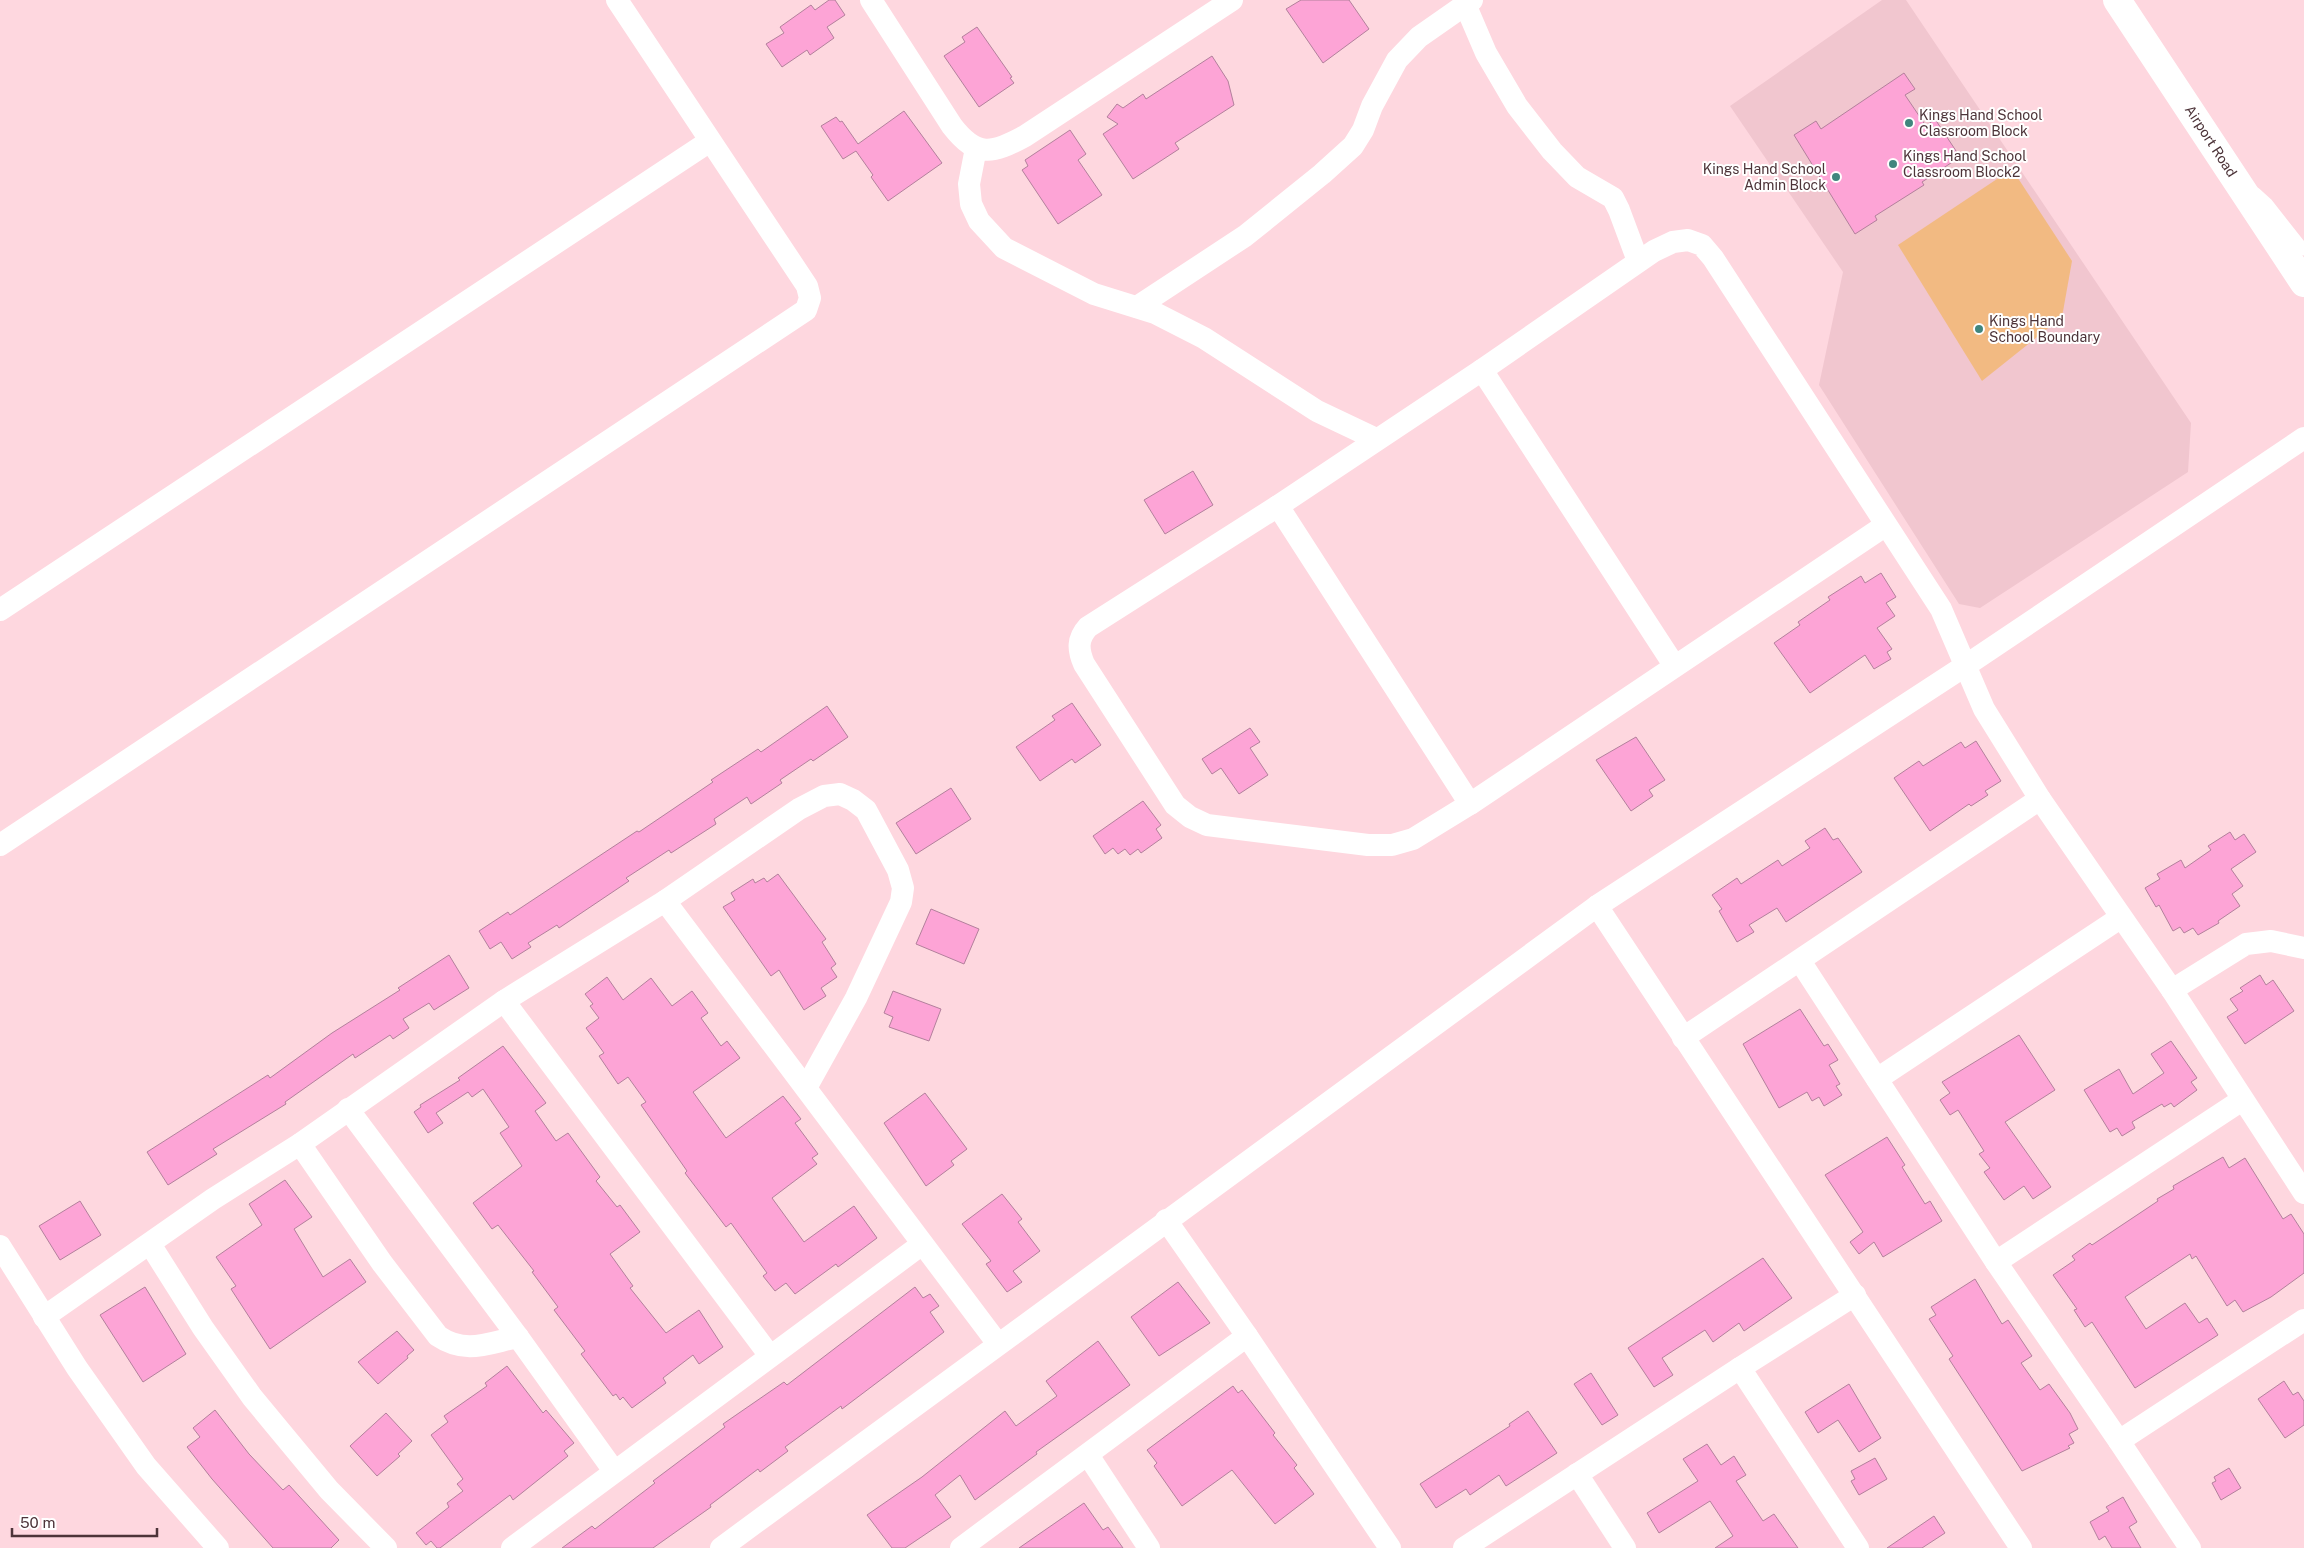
<svg xmlns="http://www.w3.org/2000/svg" width="2304" height="1548" viewBox="0 0 2304 1548" font-family="'Public Sans',sans-serif">
	<style>
		.built { fill: #f1c6cf }
		.green { fill: #f2ba82 }
		.building { fill: #fda4d6; stroke: #b3809c }
		.lines { fill: none; stroke-linecap: round; stroke-linejoin: round }
		.lane { stroke: #fff; stroke-width: 11 }
		.street { stroke: #fff; stroke-width: 22 }
		.primary { stroke: #fff; stroke-width: 28 }
		.poi-dot { fill: #40867e; stroke: #fff; stroke-width: 2 }
		.labels { text-anchor: middle; dominant-baseline: central; stroke-width: 4; stroke-linejoin: round; paint-order: stroke }
		.poi-label { font-size: 14px; fill: #4d3439; stroke: #fff; text-anchor: start }
		.street-label { font-size: 14px; fill: #4d3439; stroke: #fff }
	</style>
	<rect width="100%" height="100%" fill="#fed7df"/>
	<polygon class="built" points="1882,0 1906,0 2191,423 2188,472 1980,608 1959,604 1819,385 1843,272 1730,106"/>
	<polygon class="green" points="2012,169 2072,261 2062,317 1982,381 1898,245"/>
	<g class="building">
		<polygon points="829,0 835,0 845,15 827,27 834,38 810,55 807,50 782,67 766,44 784,33 780,27 811,5 815,10"/>
		<polygon points="1301,0 1349,0 1369,29 1323,63 1286,9"/>
		<polygon points="977,27 1012,77 1010,78 1014,83 979,107 944,56 965,42 962,37"/>
		<polygon points="1212,56 1228,81 1234,105 1175,143 1179,149 1133,179 1103,134 1118,124 1107,117 1117,104 1123,108 1143,94 1146,99"/>
		<polygon points="1904,73 1915,89 1905,95 1926,126 1935,119 1960,157 1922,182 1924,185 1875,216 1877,220 1855,234 1794,135 1816,121 1821,129"/>
		<polygon points="904,111 942,163 888,201 871,177 873,175 856,151 843,159 821,126 836,117 840,122 842,121 858,144"/>
		<polygon points="1070,130 1086,154 1078,160 1102,195 1058,224 1022,170 1028,166 1025,160"/>
		<polygon points="1193,471 1213,505 1165,534 1144,500"/>
		<polygon points="1881,573 1896,597 1886,603 1895,616 1877,628 1892,649 1887,652 1891,659 1874,669 1865,655 1810,693 1774,643 1800,625 1798,622 1830,600 1828,597 1861,576 1865,583"/>
		<polygon points="1072,703 1101,745 1075,763 1072,759 1040,781 1016,747 1055,720 1052,716"/>
		<polygon points="827,706 848,737 813,761 811,759 780,780 782,783 751,804 747,797 714,819 716,824 671,853 669,850 626,878 629,881 559,928 557,925 528,943 531,947 512,959 501,942 490,949 479,931 508,912 510,915 637,831 639,832 713,782 711,780 758,749 761,752"/>
		<polygon points="1250,728 1260,742 1250,748 1268,775 1239,794 1221,768 1212,774 1202,759"/>
		<polygon points="1636,737 1665,780 1649,790 1653,796 1631,811 1596,760"/>
		<polygon points="1976,741 2001,781 1985,791 1988,795 1971,806 1969,804 1930,831 1894,778 1919,761 1923,766 1961,742 1965,748"/>
		<polygon points="951,788 971,819 916,854 896,823"/>
		<polygon points="1143,801 1161,825 1156,829 1162,838 1141,853 1138,849 1130,855 1125,849 1118,854 1113,848 1105,854 1093,836"/>
		<polygon points="1825,828 1833,840 1838,838 1862,872 1786,922 1777,908 1749,925 1754,932 1737,942 1719,911 1722,909 1712,895 1737,878 1741,884 1778,860 1782,866 1810,848 1805,841"/>
		<polygon points="2230,832 2235,840 2244,834 2256,852 2231,869 2243,886 2232,894 2240,906 2218,921 2219,923 2198,935 2193,928 2184,933 2180,927 2173,931 2159,905 2156,907 2145,888 2160,879 2157,874 2181,860 2185,868 2211,850 2208,846"/>
		<polygon points="778,874 826,939 822,942 836,964 831,968 837,977 821,988 826,996 804,1010 779,970 771,976 723,907 735,900 731,893 753,879 755,883 764,878 767,882"/>
		<polygon points="931,909 979,929 964,964 916,944"/>
		<polygon points="449,955 469,988 434,1010 429,1003 403,1019 409,1028 393,1039 390,1035 355,1058 353,1054 285,1102 286,1104 213,1149 217,1154 168,1185 147,1152 268,1075 270,1078 332,1033 400,990 398,988"/>
		<polygon points="2260,975 2266,985 2273,980 2294,1011 2245,1044 2227,1017 2238,1010 2230,999 2243,991 2240,988"/>
		<polygon points="607,977 623,1000 651,978 672,1006 692,991 708,1013 701,1018 721,1046 727,1041 740,1058 693,1092 726,1138 783,1096 801,1119 795,1123 818,1154 812,1158 817,1164 772,1198 804,1242 854,1206 877,1238 838,1267 836,1264 795,1294 786,1283 775,1291 763,1276 767,1273 731,1223 726,1227 685,1173 687,1171 641,1105 646,1102 628,1077 618,1084 599,1056 604,1053 586,1028 599,1018 590,1006 593,1004 585,994"/>
		<polygon points="893,991 941,1009 929,1041 889,1027 893,1017 884,1013"/>
		<polygon points="1800,1009 1824,1046 1828,1044 1838,1060 1829,1065 1840,1084 1836,1086 1842,1095 1824,1106 1819,1097 1812,1101 1807,1092 1779,1108 1743,1044"/>
		<polygon points="2019,1035 2055,1090 2005,1122 2051,1187 2033,1199 2024,1186 2004,1200 1984,1172 1990,1168 1979,1154 1984,1151 1958,1110 1950,1115 1940,1100 1950,1093 1942,1082"/>
		<polygon points="2171,1041 2197,1078 2191,1082 2197,1090 2174,1107 2171,1103 2164,1107 2162,1104 2132,1122 2135,1128 2122,1136 2117,1128 2110,1132 2084,1090 2119,1069 2133,1094 2164,1073 2151,1054"/>
		<polygon points="503,1046 546,1103 535,1111 556,1141 568,1133 600,1177 596,1181 617,1207 620,1205 640,1232 610,1254 633,1286 630,1288 666,1333 699,1310 723,1347 699,1364 693,1355 663,1378 666,1383 632,1408 623,1397 620,1400 616,1394 613,1396 581,1354 585,1351 554,1310 558,1307 532,1272 534,1271 498,1225 492,1229 473,1203 522,1166 500,1133 509,1127 483,1089 472,1097 468,1092 436,1113 443,1123 428,1133 414,1112 421,1107 420,1105 460,1080 458,1078"/>
		<polygon points="925,1093 967,1149 951,1161 954,1165 926,1186 884,1123"/>
		<polygon points="1887,1137 1905,1165 1902,1167 1925,1204 1930,1201 1942,1221 1883,1257 1874,1242 1859,1254 1850,1242 1863,1232 1825,1175"/>
		<polygon points="2223,1157 2229,1168 2245,1158 2283,1219 2291,1214 2304,1234 2304,1273 2271,1297 2243,1312 2235,1300 2227,1306 2196,1256 2192,1259 2190,1254 2125,1297 2146,1329 2185,1303 2199,1323 2207,1318 2218,1335 2135,1388 2092,1322 2085,1327 2074,1310 2077,1309 2053,1275 2075,1260 2072,1256 2090,1243 2092,1245 2158,1201 2157,1199 2174,1189 2173,1186"/>
		<polygon points="285,1180 312,1217 294,1229 323,1277 350,1259 366,1282 270,1349 231,1289 236,1286 216,1257 262,1225 249,1204"/>
		<polygon points="1002,1194 1022,1219 1018,1222 1040,1251 1013,1271 1022,1282 1007,1292 986,1264 991,1261 962,1224"/>
		<polygon points="80,1201 101,1235 60,1260 39,1226"/>
		<polygon points="1763,1258 1792,1298 1744,1331 1739,1323 1713,1342 1705,1330 1662,1358 1673,1375 1654,1387 1628,1348"/>
		<polygon points="1975,1279 2002,1324 2008,1320 2032,1356 2021,1363 2040,1390 2049,1384 2070,1413 2078,1429 2069,1434 2074,1443 2068,1446 2070,1448 2022,1471 1949,1359 1953,1356 1929,1319 1936,1315 1931,1307"/>
		<polygon points="1178,1282 1210,1323 1159,1356 1131,1317"/>
		<polygon points="145,1287 186,1354 143,1382 100,1315"/>
		<polygon points="915,1287 923,1298 930,1294 939,1306 930,1312 944,1332 842,1409 841,1406 785,1447 788,1451 760,1472 758,1469 710,1505 711,1507 653,1548 562,1548 592,1526 595,1529 655,1483 653,1481 725,1427 723,1424 784,1382 787,1385"/>
		<polygon points="397,1331 414,1350 407,1356 408,1358 378,1384 358,1362"/>
		<polygon points="1098,1341 1130,1385 1036,1452 1037,1454 975,1500 960,1475 935,1495 951,1517 905,1548 892,1548 867,1515 922,1477 1005,1411 1016,1426 1057,1396 1046,1381"/>
		<polygon points="507,1366 543,1413 546,1410 574,1443 564,1451 568,1456 513,1500 510,1495 440,1548 437,1548 431,1541 426,1545 416,1533 449,1507 447,1503 463,1491 457,1484 463,1479 431,1435 448,1422 444,1416 487,1386 485,1383"/>
		<polygon points="1591,1373 1618,1415 1602,1425 1574,1384"/>
		<polygon points="2284,1381 2293,1395 2298,1392 2304,1401 2304,1425 2285,1438 2258,1399"/>
		<polygon points="1849,1384 1881,1438 1859,1452 1838,1420 1818,1433 1805,1412"/>
		<polygon points="1233,1386 1238,1393 1242,1390 1275,1433 1273,1435 1297,1465 1294,1468 1314,1494 1275,1524 1232,1470 1182,1506 1154,1466 1157,1463 1147,1450"/>
		<polygon points="215,1410 249,1454 283,1490 289,1485 339,1540 331,1548 273,1548 212,1479 187,1447 200,1437 193,1428"/>
		<polygon points="1528,1411 1557,1453 1506,1486 1499,1475 1470,1495 1466,1489 1436,1508 1420,1484 1510,1426 1509,1424"/>
		<polygon points="386,1413 412,1441 398,1454 400,1456 377,1476 350,1446"/>
		<polygon points="1707,1444 1721,1465 1734,1456 1746,1475 1736,1481 1763,1521 1774,1514 1798,1548 1715,1548 1733,1536 1710,1501 1659,1533 1647,1513 1698,1481 1683,1459"/>
		<polygon points="1875,1458 1887,1479 1859,1495 1851,1481 1855,1479 1851,1471"/>
		<polygon points="2229,1468 2241,1488 2221,1500 2212,1483 2216,1481 2214,1477"/>
		<polygon points="2123,1497 2137,1522 2129,1527 2141,1548 2112,1548 2105,1536 2099,1540 2090,1522 2109,1511 2106,1507"/>
		<polygon points="1084,1503 1103,1530 1108,1527 1123,1548 1019,1548"/>
		<polygon points="1934,1516 1945,1533 1922,1548 1887,1548"/>
	</g>
	<g class="lines">
		<polyline class="lane" points="2256,193 2267,203 2304,250"/>
		<g class="street">
			<path d="M 871,0 L 952,126 C 977,158 992,154 1025,136 L 1232,0"/>
			<polyline points="1465,4 1486,53 1517,106 1552,151 1577,177 1613,198 1619,210 1638,261"/>
			<polyline points="976,148 969,184 971,204 979,221 1004,248 1094,294 1155,313 1204,338 1317,411 1376,439"/>
			<polyline points="1137,307 1245,236 1322,174 1353,146 1363,130 1372,106 1397,60 1419,37 1472,0"/>
			<polyline points="1482,370 1674,665"/>
			<polyline points="1278,506 1470,804"/>
			<path d="M 1886,525 L 1470,804 L 1413,839 L 1392,845 L 1368,845 L 1207,825 L 1190,817 L 1175,805 L 1084,664 C 1078,650 1077,639 1088,627 L 1278,506 L 1482,370 L 1654,251 L 1673,242 L 1688,240 L 1702,245 L 1713,258 L 1941,609 L 1984,709 L 2040,799 L 2172,990 L 2304,1193"/>
			<polyline points="0,610 710,141"/>
			<polyline points="0,845 806,310 810,298 807,286 617,0"/>
			<polyline points="665,901 998,1344"/>
			<polyline points="1597,906 2021,1548"/>
			<polyline points="1800,961 1996,1262 2119,1441 2190,1548"/>
			<polyline points="2172,990 2246,944 2271,941 2304,948"/>
			<polyline points="504,1001 770,1356"/>
			<polyline points="1683,1038 2040,799"/>
			<polyline points="1877,1079 2120,918"/>
			<polyline points="348,1109 518,1337 614,1471"/>
			<path d="M 300,1144 L 382,1263 L 438,1336 C 466,1355 488,1343 518,1337"/>
			<polyline points="1166,1220 1247,1336 1390,1548"/>
			<polyline points="150,1244 203,1328 252,1397 329,1490 386,1548"/>
			<polyline points="0,1246 77,1368 146,1466 218,1548"/>
			<polyline points="1996,1262 2242,1100"/>
			<polyline points="44,1317 213,1199 300,1144 504,1001 665,901 799,809 824,796 840,794 853,800 866,810 898,870 903,888 901,902 856,998 806,1088"/>
			<polyline points="1740,1368 1858,1548"/>
			<polyline points="2119,1441 2304,1320"/>
			<polyline points="1088,1455 1149,1548"/>
			<polyline points="1577,1474 1625,1548"/>
			<polyline points="512,1548 921,1245"/>
			<polyline points="721,1548 1597,906 1974,660 2304,438"/>
			<polyline points="961,1548 1247,1336"/>
			<polyline points="1464,1548 1740,1368 1855,1295"/>
		</g>
		<polyline class="primary" points="2117,0 2304,283"/>
	</g>
	<g class="poi-dot">
		<circle cx="1909" cy="123" r="5"/>
		<circle cx="1893" cy="164" r="5"/>
		<circle cx="1836" cy="177" r="5"/>
		<circle cx="1979" cy="329" r="5"/>
	</g>
	<g class="labels">
		<g class="poi-label">
			<text x="1919" y="115">Kings Hand School<tspan x="1919" dy="16">Classroom Block</tspan></text>
			<text x="1903" y="156">Kings Hand School<tspan x="1903" dy="16">Classroom Block2</tspan></text>
			<text x="1826" y="169" text-anchor="end">Kings Hand School<tspan x="1826" dy="16">Admin Block</tspan></text>
			<text x="1989" y="321">Kings Hand<tspan x="1989" dy="16">School Boundary</tspan></text>
		</g>
		<g class="street-label">
			<text transform="translate(2211 141) rotate(57)">Airport Road</text>
		</g>
	</g>
	<path d="M12 1528v8h145v-8" fill="none" stroke="#4d3439" stroke-width="2.5"/>
	<text x="20" y="1528" font-size="15" fill="#4d3439" stroke="#ffffff" stroke-width="4" paint-order="stroke">50 m</text>
</svg>
